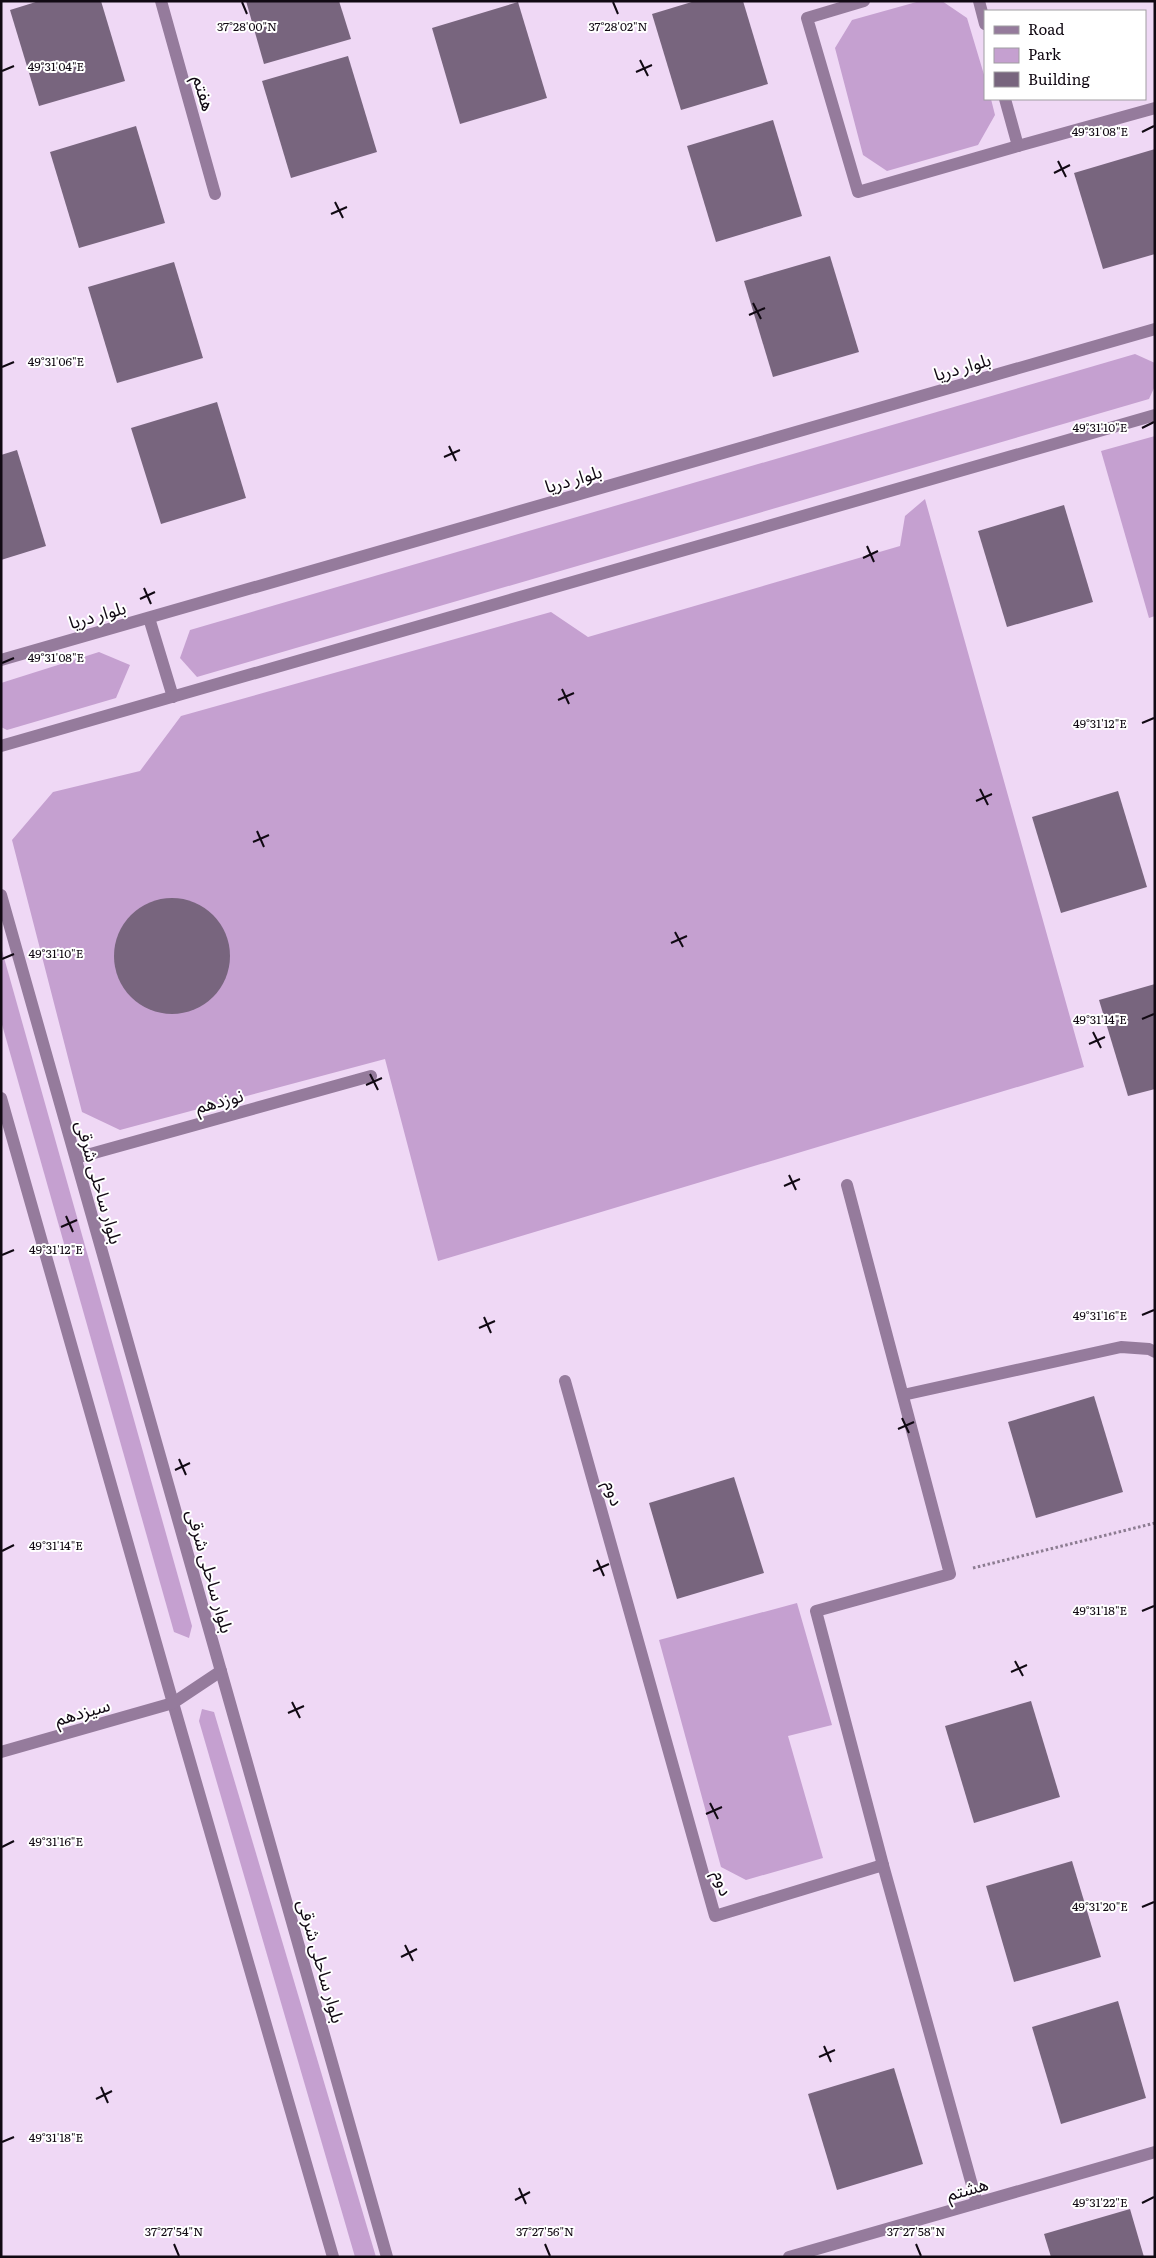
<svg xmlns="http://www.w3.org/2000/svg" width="1156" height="2258" viewBox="0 0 1156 2258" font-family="Literata,'Noto Sans Arabic',serif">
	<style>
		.green { fill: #c5a0d0 }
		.building { fill: #78657e }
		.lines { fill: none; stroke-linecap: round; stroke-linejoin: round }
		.path { stroke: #8c7c91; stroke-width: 3; stroke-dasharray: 2.5 2.5; stroke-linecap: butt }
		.minor { stroke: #957b9c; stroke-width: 12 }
		.tertiary { stroke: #957b9c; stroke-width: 12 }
		.ticks { fill: none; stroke: #110913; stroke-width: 2 }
		.labels { text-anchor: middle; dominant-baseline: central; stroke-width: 4; stroke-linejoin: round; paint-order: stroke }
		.street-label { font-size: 18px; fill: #110913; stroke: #fff }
		.ticks-label { font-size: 12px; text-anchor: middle; fill: #110913; stroke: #fff; stroke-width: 4; stroke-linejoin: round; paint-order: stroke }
	</style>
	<rect width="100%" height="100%" fill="#efd8f5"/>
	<g class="green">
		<polygon points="920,1 942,1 967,18 985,78 985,99 991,99 995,115 978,145 887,171 863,155 835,48 852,20"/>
		<polygon points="1135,354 1155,363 1155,386 1149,399 197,677 180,658 190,630"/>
		<polygon points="1155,436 1155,616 1149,618 1101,451"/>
		<polygon points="925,499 1084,1067 438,1261 385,1059 120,1130 82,1112 12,840 53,792 140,771 181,716 551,612 588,637 900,546 905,516"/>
		<polygon points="99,652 130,665 116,698 7,730 1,727 1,683"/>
		<polygon points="1,947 192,1626 189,1638 174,1632 1,1021"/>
		<polygon points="797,1603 832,1725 788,1736 823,1858 746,1880 721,1867 659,1640"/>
		<polygon points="202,1709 214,1712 376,2257 355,2257 199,1721"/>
	</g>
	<g class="building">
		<polygon points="39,1 101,1 125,81 39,106 10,10"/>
		<polygon points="246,1 339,1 351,39 264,64"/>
		<polygon points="695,1 743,1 768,84 681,110 652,14"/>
		<polygon points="518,2 547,98 460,124 432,28"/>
		<polygon points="348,56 377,152 291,178 262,81"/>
		<polygon points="773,120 802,216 716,242 687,146"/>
		<polygon points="136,126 165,223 79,248 50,152"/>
		<polygon points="1155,149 1155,254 1103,269 1074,173"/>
		<polygon points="830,256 859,352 773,377 744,281"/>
		<polygon points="174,262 203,358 117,383 88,287"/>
		<polygon points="217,402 246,498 161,524 131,428"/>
		<polygon points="17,450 46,546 1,560 1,455"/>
		<polygon points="1064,505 1093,602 1007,627 978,531"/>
		<polygon points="1118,791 1147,887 1061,913 1032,817"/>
		<circle cx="172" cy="956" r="58"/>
		<polygon points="1155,984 1155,1089 1128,1096 1099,1000"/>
		<polygon points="1094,1396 1123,1492 1036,1518 1008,1422"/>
		<polygon points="734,1477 764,1573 677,1599 649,1503"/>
		<polygon points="1031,1701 1060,1797 974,1823 945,1726"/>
		<polygon points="1072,1861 1101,1957 1014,1982 986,1886"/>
		<polygon points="1118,2001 1146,2098 1061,2124 1032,2027"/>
		<polygon points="894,2068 923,2164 837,2190 808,2094"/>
		<polygon points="1130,2209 1144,2257 1051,2257 1044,2234"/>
	</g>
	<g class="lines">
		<polyline class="path" points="973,1568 1155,1523"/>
		<g class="minor">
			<polyline points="161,1 215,194"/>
			<polyline points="864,1 807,18 858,192 1018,146"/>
			<polyline points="979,1 985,24"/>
			<polyline points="1005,99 1018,146 1155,108"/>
			<polyline points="76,1158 371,1076"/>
			<polyline points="847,1185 950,1574 816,1611 883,1865"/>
			<polyline points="565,1381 715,1916 883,1865 977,2203"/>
			<polyline points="903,1395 1121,1347 1149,1349 1155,1352"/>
		</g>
		<g class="tertiary">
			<polyline points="149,618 173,697"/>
			<polyline points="1,660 1155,329"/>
			<polyline points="1,746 1155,415"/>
			<polyline points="1,895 387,2257"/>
			<polyline points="1,1098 173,1703 333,2257"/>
			<polyline points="1,1752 173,1703 221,1671"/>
			<polyline points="789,2257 1155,2152"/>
		</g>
	</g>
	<path class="ticks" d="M 242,2 L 247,14M 613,2 L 618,14M 640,60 L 648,76M 2,71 L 14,66M 636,72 L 652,65M 1142,132 L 1154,126M 1058,161 L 1066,177M 1054,173 L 1070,165M 335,202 L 343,218M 331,214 L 347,207M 753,303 L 761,319M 749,315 L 765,308M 2,367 L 14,362M 1142,428 L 1154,422M 449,446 L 456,461M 444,457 L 460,450M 867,546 L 874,562M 863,558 L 878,551M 144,588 L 151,604M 140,599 L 155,592M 2,663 L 14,658M 562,689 L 569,704M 558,700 L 574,693M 1142,723 L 1154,718M 980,789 L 988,805M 976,801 L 992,794M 257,831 L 264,847M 253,842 L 269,835M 675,932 L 683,947M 671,943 L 687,936M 2,959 L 14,954M 1142,1019 L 1154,1014M 1093,1032 L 1101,1048M 1089,1044 L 1105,1037M 370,1074 L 378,1090M 366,1085 L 382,1078M 789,1175 L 796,1190M 784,1186 L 800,1179M 66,1216 L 73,1232M 61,1227 L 77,1220M 2,1255 L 14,1250M 1142,1315 L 1154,1310M 484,1317 L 491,1333M 479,1328 L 495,1321M 902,1418 L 909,1433M 898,1429 L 914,1422M 179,1459 L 186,1475M 175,1470 L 190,1463M 2,1551 L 14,1545M 597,1560 L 604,1576M 593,1571 L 609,1564M 1142,1611 L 1154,1606M 1015,1661 L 1023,1676M 1011,1672 L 1027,1665M 292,1702 L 300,1718M 288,1713 L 304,1706M 710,1803 L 718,1819M 706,1814 L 722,1807M 2,1847 L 14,1841M 1142,1907 L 1154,1902M 405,1945 L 413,1961M 401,1957 L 417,1949M 824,2046 L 831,2062M 819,2057 L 835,2050M 101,2087 L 108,2103M 96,2099 L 112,2091M 2,2142 L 14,2137M 519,2188 L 526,2204M 515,2200 L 530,2192M 1142,2203 L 1154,2197M 174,2244 L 179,2256M 545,2244 L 550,2256M 916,2244 L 921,2256"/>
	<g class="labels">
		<g class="street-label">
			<text transform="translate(205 93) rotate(74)">هفتم</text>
			<text transform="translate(962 366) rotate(-16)">بلوار دریا</text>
			<text transform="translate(573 478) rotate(-16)">بلوار دریا</text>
			<text transform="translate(97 614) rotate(-16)">بلوار دریا</text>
			<text transform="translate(219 1100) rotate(-15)">نوزدهم</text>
			<text transform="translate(100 1182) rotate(74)">بلوار ساحلی شرقی</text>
			<text transform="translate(615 1493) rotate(74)">دوم</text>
			<text transform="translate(211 1571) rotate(74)">بلوار ساحلی شرقی</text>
			<text transform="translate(82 1711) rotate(-16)">سیزدهم</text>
			<text transform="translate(724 1883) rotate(74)">دوم</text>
			<text transform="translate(322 1961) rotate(74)">بلوار ساحلی شرقی</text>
			<text transform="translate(967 2188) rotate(-16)">هشتم</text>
		</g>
	</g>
	<g class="ticks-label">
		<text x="247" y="31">37°28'00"N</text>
		<text x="618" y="31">37°28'02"N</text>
		<text x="56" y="71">49°31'04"E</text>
		<text x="1100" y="136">49°31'08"E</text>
		<text x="56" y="366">49°31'06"E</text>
		<text x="1100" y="432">49°31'10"E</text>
		<text x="56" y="662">49°31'08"E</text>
		<text x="1100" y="728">49°31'12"E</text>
		<text x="56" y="958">49°31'10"E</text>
		<text x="1100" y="1024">49°31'14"E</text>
		<text x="56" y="1254">49°31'12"E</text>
		<text x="1100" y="1320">49°31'16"E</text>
		<text x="56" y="1550">49°31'14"E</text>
		<text x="1100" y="1615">49°31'18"E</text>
		<text x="56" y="1846">49°31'16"E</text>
		<text x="1100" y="1911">49°31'20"E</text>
		<text x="56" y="2142">49°31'18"E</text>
		<text x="1100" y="2207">49°31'22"E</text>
		<text x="174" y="2236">37°27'54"N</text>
		<text x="545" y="2236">37°27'56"N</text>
		<text x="916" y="2236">37°27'58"N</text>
	</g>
	<rect width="1156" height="2258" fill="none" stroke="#110913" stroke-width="5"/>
	<rect x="984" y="10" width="162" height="90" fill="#ffffff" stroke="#a09da1"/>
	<rect x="994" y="26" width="25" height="8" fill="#957b9c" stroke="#a09da1"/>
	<text x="1028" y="35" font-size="15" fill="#110913">Road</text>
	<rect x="994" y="48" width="25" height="15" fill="#c5a0d0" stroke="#a09da1"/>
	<text x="1028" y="60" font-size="15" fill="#110913">Park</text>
	<rect x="994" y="72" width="25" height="15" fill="#78657e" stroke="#a09da1"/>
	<text x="1028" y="85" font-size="15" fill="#110913">Building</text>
</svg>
